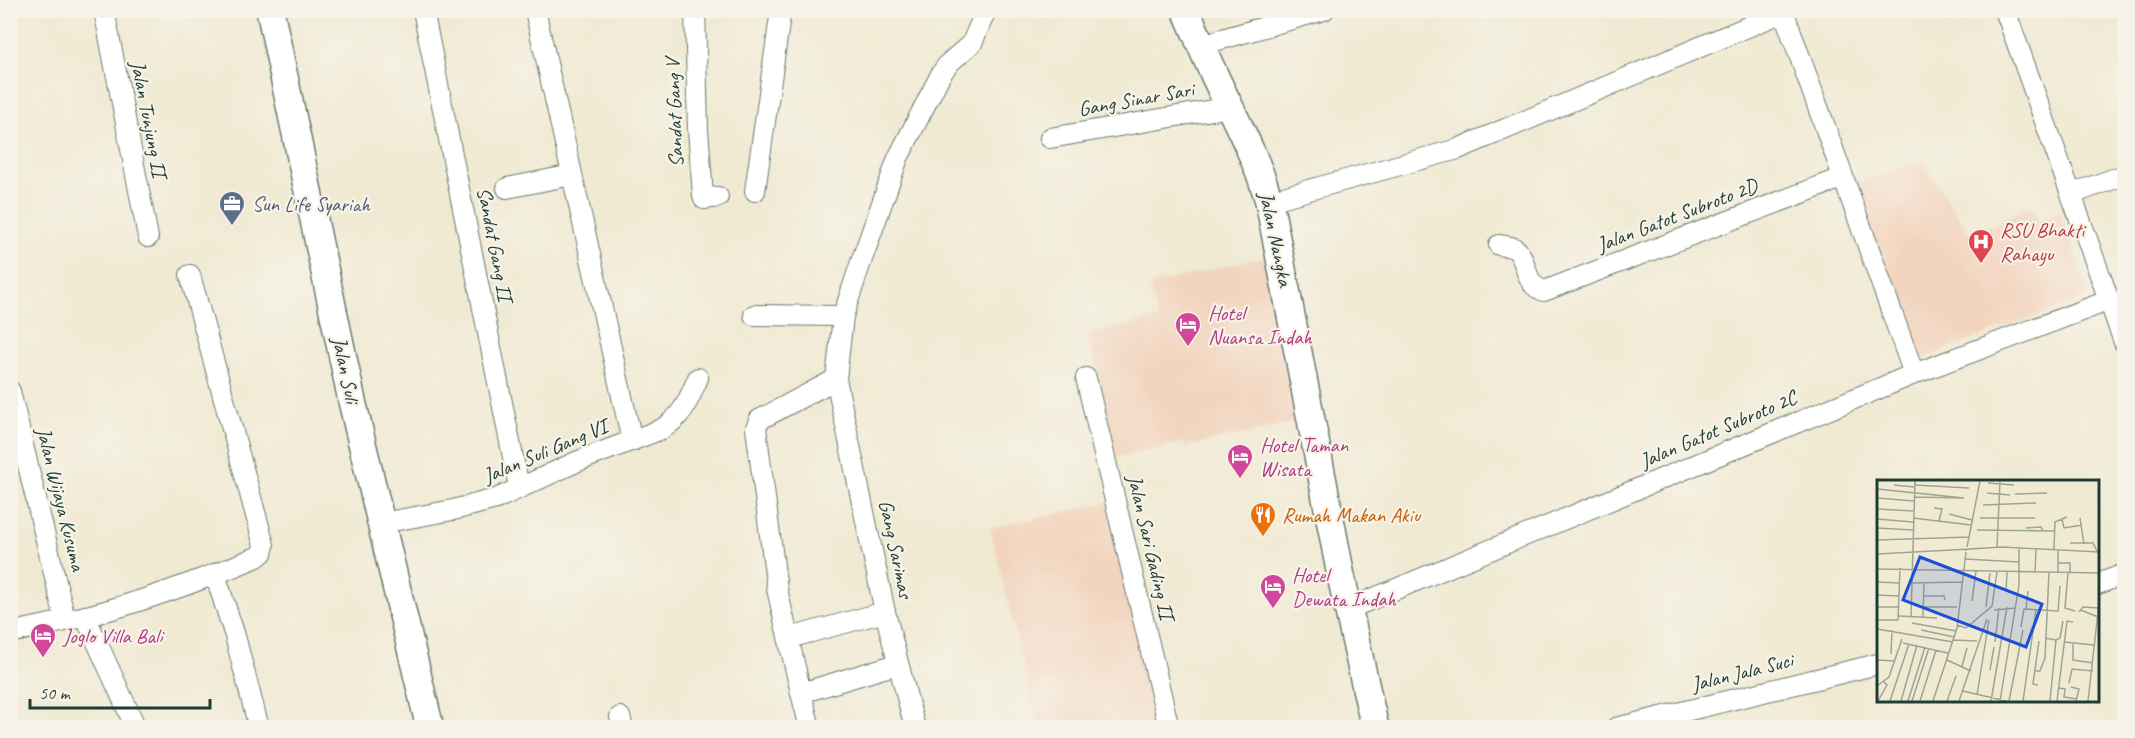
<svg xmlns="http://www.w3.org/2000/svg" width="2135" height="738" viewBox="0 0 2135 738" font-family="Caveat,sans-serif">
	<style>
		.built { fill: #f2d4be }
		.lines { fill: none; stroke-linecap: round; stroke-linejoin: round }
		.street-casing { stroke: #687a6c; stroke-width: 22 }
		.secondary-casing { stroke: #687a6c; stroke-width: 30 }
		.street { stroke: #fff; stroke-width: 20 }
		.secondary { stroke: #fff; stroke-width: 27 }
		.labels { text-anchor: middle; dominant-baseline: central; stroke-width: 4.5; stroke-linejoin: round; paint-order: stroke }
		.street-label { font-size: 21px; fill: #1f3d34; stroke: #f7f3e8 }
		.service-label { font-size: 21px; fill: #4e5e75; stroke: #f7f3e8; text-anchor: start }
		.health-label { font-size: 21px; fill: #be3a42; stroke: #f7f3e8; text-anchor: start }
		.hotel-label { font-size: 21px; fill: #b23c85; stroke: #f7f3e8; text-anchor: start }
		.food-label { font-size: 21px; fill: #c56008; stroke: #f7f3e8; text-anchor: start }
		.inset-road { fill: none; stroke: #9ca593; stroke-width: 1.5 }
		.view { fill: #1d4ed8; fill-opacity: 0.15; stroke: #1d4ed8; stroke-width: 3 }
		.inset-edge { fill: none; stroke: #1f3d34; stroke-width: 3 }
	</style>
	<rect width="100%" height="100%" fill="#f7f3e8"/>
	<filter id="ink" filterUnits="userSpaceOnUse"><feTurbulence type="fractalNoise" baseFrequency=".0167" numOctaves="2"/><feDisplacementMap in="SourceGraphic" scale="12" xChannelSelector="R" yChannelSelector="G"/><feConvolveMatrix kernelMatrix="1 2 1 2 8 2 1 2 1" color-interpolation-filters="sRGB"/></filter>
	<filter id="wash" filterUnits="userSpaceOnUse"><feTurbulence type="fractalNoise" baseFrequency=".008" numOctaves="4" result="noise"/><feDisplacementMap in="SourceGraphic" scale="24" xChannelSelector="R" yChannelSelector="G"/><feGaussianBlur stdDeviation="1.35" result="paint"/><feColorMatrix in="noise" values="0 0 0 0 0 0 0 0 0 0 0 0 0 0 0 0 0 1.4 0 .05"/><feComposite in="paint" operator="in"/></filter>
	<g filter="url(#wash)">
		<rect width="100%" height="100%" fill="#f0ead3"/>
		<g class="built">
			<polygon points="1923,161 1970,235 2030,206 2040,221 2059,210 2090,296 1924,358 1916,351 1852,185"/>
			<polygon points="1266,256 1303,421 1185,447 1183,442 1115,458 1095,362 1085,335 1158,318 1149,285"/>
			<polygon points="1108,502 1161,727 1038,727 990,528"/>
		</g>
	</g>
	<g filter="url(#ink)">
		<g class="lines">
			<defs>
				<g id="street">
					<polyline points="104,10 148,237"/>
					<polyline points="423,10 519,487"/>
					<polyline points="535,10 632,441"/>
					<polyline points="695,10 698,129 703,196 704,199 718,197"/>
					<polyline points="1783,10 1914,374"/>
					<polyline points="2005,10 2124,342"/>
					<polyline points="1201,45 1324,10"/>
					<polyline points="1050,138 1230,107"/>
					<polyline points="507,188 572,175"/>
					<polyline points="755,191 781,10"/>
					<polyline points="2072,194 2124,175"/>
					<polyline points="1269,201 1458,149 1783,12"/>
					<path d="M 1499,245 C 1503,246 1510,246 1514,248 C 1529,257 1522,285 1544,291 L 1842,178"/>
					<polyline points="754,315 843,316"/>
					<polyline points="1086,378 1169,728"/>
					<polyline points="10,391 65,619"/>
					<path d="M 382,523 L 453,510 L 496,499 L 576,462 L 662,429 C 683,416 688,401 698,378"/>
					<polyline points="215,574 235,636 259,728"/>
					<polyline points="2098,584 2124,574"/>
					<polyline points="1348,609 1914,374 2110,300"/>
					<polyline points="85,616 136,728"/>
					<path d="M 10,633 C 36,627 62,622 87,616 C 145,601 202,580 257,557 L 262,553 L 264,545 L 190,275"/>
					<polyline points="789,638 885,612"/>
					<polyline points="801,693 897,664"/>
					<polyline points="620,717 623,728"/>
					<polyline points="810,728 801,693 777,589 756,428 759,420 836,379"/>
					<polyline points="915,728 885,612 836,379 843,316 861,262 898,158 941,74 949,63 972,43 986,10"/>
					<polyline points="1616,728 1878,664"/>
				</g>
				<g id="secondary">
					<polyline points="270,10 352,401 430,728"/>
					<path d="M 1186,10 C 1195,30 1203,51 1212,70 C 1232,114 1256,155 1269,201 L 1341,576 L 1375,728"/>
				</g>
			</defs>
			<use href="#street" class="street-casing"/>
			<use href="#secondary" class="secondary-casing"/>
			<use href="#street" class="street"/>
			<use href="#secondary" class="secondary"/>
		</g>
	</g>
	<defs>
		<symbol id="office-pin" viewBox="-11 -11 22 30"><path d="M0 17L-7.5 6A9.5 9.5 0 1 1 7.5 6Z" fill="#5c6f8a" stroke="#f7f3e8"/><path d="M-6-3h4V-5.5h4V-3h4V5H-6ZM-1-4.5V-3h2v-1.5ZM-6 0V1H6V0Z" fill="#fff"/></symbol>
		<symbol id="hospital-pin" viewBox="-11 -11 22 30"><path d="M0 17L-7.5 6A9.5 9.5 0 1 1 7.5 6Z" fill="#e0444e" stroke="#f7f3e8"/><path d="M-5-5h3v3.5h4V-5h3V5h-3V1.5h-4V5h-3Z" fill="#fff"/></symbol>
		<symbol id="hotel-pin" viewBox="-11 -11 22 30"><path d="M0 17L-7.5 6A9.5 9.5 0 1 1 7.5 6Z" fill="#d1479c" stroke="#f7f3e8"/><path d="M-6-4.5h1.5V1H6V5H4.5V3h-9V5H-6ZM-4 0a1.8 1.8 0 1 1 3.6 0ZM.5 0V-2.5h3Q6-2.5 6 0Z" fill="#fff"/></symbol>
		<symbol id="restaurant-pin" viewBox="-11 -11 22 30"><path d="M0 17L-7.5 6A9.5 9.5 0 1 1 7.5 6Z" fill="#e8710a" stroke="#f7f3e8"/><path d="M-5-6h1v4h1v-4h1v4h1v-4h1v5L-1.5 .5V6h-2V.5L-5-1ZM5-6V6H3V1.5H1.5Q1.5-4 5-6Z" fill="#fff"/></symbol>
	</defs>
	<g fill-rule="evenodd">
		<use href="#office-pin" x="217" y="189" width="30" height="40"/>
		<use href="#hospital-pin" x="1966" y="227" width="30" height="40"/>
		<use href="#hotel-pin" x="1173" y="310" width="30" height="40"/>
		<use href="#hotel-pin" x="1225" y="442" width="30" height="40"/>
		<use href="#restaurant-pin" x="1248" y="500" width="30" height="40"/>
		<use href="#hotel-pin" x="1258" y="572" width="30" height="40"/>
		<use href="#hotel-pin" x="28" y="621" width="30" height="40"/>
	</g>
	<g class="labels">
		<g class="street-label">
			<text transform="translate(1136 99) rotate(-10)">Gang Sinar Sari</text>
			<text transform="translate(674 113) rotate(-92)">Sandat Gang V</text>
			<text transform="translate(149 119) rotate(79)">Jalan Tunjung II</text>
			<text transform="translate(1677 215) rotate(-21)">Jalan Gatot Subroto 2D</text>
			<text transform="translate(1276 239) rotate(78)">Jalan Nangka</text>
			<text transform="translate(495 244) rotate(79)">Sandat Gang II</text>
			<text transform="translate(346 370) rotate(78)">Jalan Suli</text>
			<text transform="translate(1718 429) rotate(-23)">Jalan Gatot Subroto 2C</text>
			<text transform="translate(545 451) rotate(-23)">Jalan Suli Gang VI</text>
			<text transform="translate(61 499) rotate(76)">Jalan Wijaya Kusuma</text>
			<text transform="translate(1151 547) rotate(77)">Jalan Sari Gading II</text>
			<text transform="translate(896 549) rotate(78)">Gang Sarimas</text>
			<text transform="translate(1742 672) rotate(-14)">Jalan Jala Suci</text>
		</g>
		<g class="service-label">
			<text x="252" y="204">Sun Life Syariah</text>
		</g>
		<g class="health-label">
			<text x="2000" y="230">RSU Bhakti<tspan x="2000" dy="24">Rahayu</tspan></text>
		</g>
		<g class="hotel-label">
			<text x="1208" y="313">Hotel<tspan x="1208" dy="24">Nuansa Indah</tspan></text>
			<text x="1260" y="445">Hotel Taman<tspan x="1260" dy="24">Wisata</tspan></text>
			<text x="1292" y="575">Hotel<tspan x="1292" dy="24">Dewata Indah</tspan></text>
			<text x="63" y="636">Joglo Villa Bali</text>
		</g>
		<g class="food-label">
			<text x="1282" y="515">Rumah Makan Akiu</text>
		</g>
	</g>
	<g transform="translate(1877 480)">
		<rect width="222" height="222" fill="#f0ead3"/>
		<path class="inset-road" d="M 111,3 L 137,5M 17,5 L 37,7M 37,5 L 92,8M 0,9 L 87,18M 110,13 L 133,15M 138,14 L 170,13M 37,17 L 87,18M 0,18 L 37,21M 106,25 L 159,23M 57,28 L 65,29 L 62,41M 0,29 L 36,31M 72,34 L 95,40M 36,38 L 94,45M 103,38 L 158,38M 203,38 L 207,64M 0,39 L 36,42M 185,39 L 187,48 L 205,45M 0,48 L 36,50M 149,48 L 164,47 L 166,51M 100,50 L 177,51M 0,60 L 92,57M 193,63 L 216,63 L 220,71M 90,67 L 103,1M 120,67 L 123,1M 93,69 L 125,67 L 222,72M 177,69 L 178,42 L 190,37M 0,74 L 93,69 L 87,70M 88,79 L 142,82M 181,83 L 193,83 L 193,92M 0,89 L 222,93M 181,92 L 181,71M 191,92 L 188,128 L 198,131M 158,93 L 159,69M 0,102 L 22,103M 34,103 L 85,102M 129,112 L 130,92M 0,115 L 22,116M 47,116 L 67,116 L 68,120M 95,121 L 99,91M 0,127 L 22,127M 47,127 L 80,127M 109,127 L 113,93M 149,129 L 151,111M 117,130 L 139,128M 204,130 L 221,137M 202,132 L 206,127 L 222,128M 22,136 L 60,138M 34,136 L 38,1M 46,137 L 47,103M 0,140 L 21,140M 21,140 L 23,88M 35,143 L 79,151M 80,145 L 89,148 L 115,126 L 120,92M 144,147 L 147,129 L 181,131 L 183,106M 0,149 L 76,162M 44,150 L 77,157M 168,158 L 179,160 L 173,221M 76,160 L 100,161M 179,160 L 183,158 L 186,141M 118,162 L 122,128M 187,162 L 217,165M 26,163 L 71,173M 196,163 L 196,180 L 216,183M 14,174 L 15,150M 0,180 L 18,181M 70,180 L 94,191M 85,186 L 90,168M 113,190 L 117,167M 157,191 L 163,191 L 168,178 L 172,92M 192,203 L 195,189 L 216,191M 161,205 L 156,204 L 162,161M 0,206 L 12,197 L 25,159M 194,207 L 202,209 L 199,221M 181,208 L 188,209 L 187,217 L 200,219M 86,211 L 129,221M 100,215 L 112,140M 1,221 L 10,205 L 6,201M 13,221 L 32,164M 24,221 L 40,165M 31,221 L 48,167M 35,221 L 52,168M 43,221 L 59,170M 56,221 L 80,148 L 89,72M 70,221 L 79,196M 82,221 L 110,139M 114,221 L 130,127M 123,221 L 142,105 L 142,68M 132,221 L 146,150M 146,221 L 159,130M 180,221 L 190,141 L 196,142M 211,221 L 222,123"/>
		<path class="view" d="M 43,77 L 165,124 L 149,167 L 26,120 Z"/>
		<rect width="222" height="222" class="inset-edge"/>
	</g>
	<rect width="2135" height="738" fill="none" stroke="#f7f3e8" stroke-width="36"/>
	<path d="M30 699v9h180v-9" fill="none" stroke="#1f3d34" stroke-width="3"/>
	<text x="39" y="699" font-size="18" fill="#1f3d34" stroke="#f7f3e8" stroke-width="4.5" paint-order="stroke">50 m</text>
</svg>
